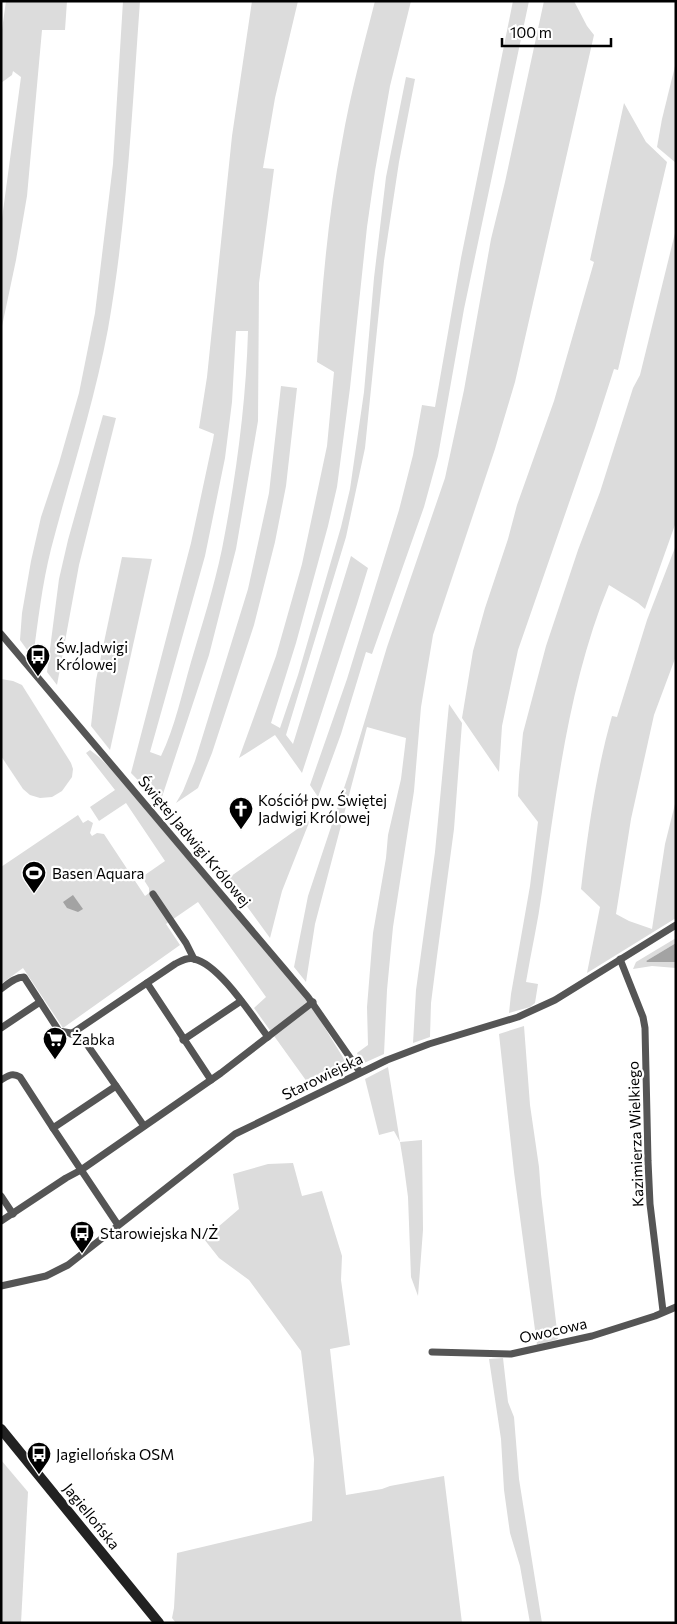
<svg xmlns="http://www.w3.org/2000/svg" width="677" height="1624" viewBox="0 0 677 1624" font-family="Commissioner,sans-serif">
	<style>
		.green { fill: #dcdcdc; fill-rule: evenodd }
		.water { fill: #a3a3a3 }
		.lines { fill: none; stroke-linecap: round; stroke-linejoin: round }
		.street { stroke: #555; stroke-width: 7 }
		.secondary { stroke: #222; stroke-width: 10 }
		.labels { text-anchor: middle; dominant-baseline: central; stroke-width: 4.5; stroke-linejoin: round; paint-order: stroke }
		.poi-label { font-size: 15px; fill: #000; stroke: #fff; text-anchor: start }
		.street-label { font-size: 15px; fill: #000; stroke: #fff }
	</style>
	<rect width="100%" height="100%" fill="#fff"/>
	<g class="green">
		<polygon points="6,1 67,1 65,30 42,30 27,196 16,260 1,331 1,226 21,77 13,71 12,75 1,83 1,37"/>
		<path d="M 123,1 L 140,1 C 132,111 127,221 108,329 C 94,404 70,476 51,549 C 42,585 38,621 33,658 L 20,640 L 22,613 L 31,561 L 41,517 L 59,463 L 79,393 L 95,313 L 113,164 Z"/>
		<path d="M 252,1 L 298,1 L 275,98 L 263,168 L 274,169 L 259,283 L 258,421 L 236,549 L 209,655 L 160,803 L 131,773 L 191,543 L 213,440 L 214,434 L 199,428 L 207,377 L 232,136 ZM 236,331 L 248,331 C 246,404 236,477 222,549 C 214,587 202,625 191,662 C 182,693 175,727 161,756 L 150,752 L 205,556 L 225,458 L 232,402 Z"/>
		<path d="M 375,1 L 411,1 L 390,86 L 375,171 L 367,227 L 350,388 L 337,487 L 328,526 L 296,643 L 271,723 L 280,728 L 298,675 L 341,527 L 350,489 L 364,392 L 374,278 L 386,177 L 406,77 L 415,79 L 399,162 L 384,261 L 365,448 L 346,537 L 286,735 L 293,744 L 351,556 L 368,568 L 357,604 L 302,773 L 275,735 L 239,758 L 276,656 L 302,564 L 327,446 L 334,372 L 317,362 C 322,288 328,215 342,142 C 350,95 363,48 375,1 Z"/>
		<polygon points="513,1 529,1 464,309 438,456 424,507 372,654 366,652 341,734 318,797 310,785 347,679 399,510 413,455 422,405 435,407 461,258"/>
		<polygon points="544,1 574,1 587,26 594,35 515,382 495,449 433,635 421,707 414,791 393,927 387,990 384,1054 364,1063 361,1063 357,1053 368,1045 367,1007 373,933 386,858 388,835 401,779 406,738 367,727 315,924 306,982 294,967 308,896 349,773 387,647 445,478 464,390 491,239 505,182"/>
		<polygon points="676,62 676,163 657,147 662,119"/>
		<polygon points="624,103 646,142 667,162 618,370 614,369 595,428 518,650 502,726 499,772 462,718 473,651 485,608 508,539 517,505 554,401 594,262 590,260"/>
		<path d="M 676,229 L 676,522 L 645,609 L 638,603 L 609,585 C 569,682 557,788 542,892 C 538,922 531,952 526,982 L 538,984 L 535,1003 L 530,1007 L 509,1013 L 511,994 L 530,886 L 538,822 L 518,796 L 519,775 L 523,733 L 546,646 L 578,550 L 600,492 L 633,388 L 640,375 Z"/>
		<polygon points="281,386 297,388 286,486 275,542 254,625 212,753 198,788 176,803 183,791 195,761 248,589 269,493"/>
		<polygon points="103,415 116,418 79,565 57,685 47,672 59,579 68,540"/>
		<path d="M 676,545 L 676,656 L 654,715 L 631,819 L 616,914 L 629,921 L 652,929 L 665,844 L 676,800 L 676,918 L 587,973 L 600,907 L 581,889 C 588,831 596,772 612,716 L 617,717 L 647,620 Z"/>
		<polygon points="122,557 152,559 110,750 91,726 96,680"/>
		<polygon points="1,679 13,681 22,685 71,763 73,769 72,777 62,791 52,797 40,798 30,795 23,789 1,756"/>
		<polygon points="449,704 462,723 454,829 437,956 431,1003 430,1037 413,1043 416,990 435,852"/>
		<polygon points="90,750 99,757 108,766 300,992 317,1015 347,1064 310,1086 254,1008 266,997 198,902 166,924 180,945 63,1028 23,968 1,984 1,867 78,815 83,823 88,820 93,823 90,833 92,836 97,833 104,834 145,896 149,893 149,888 142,877 165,861 126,803 99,821 90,807 115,790 86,753"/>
		<polygon points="310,820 282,891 270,938 227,879"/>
		<polygon points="676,938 676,943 646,961 647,962 676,962 676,968 652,966 633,969 636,962"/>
		<polygon points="524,1026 530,1105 539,1167 541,1194 558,1339 537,1345 514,1172 499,1034"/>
		<polygon points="388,1067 400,1142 422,1140 423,1230 418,1296 411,1277 408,1197 404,1167 400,1142 394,1131 379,1135 365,1079"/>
		<polygon points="293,1163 302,1196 322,1191 342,1256 341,1280 350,1345 330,1349 346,1495 382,1489 390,1486 444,1476 462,1623 176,1623 172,1618 174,1608 177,1553 312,1521 314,1459 301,1351 249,1280 219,1258 204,1239 239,1209 233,1174 268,1164"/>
		<polygon points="503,1358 508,1402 514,1417 519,1479 542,1623 530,1623 520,1566 510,1533 504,1490 501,1439 489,1359"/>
		<polygon points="1,1460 28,1492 21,1623 1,1623"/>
	</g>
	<g class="water">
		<polygon points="73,895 83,909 78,912 67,908 63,902"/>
		<polygon points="676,943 676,962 647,962 646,961"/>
	</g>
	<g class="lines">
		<g class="street">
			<polyline points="1,634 308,997 360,1072"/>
			<polyline points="153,894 186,943 194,959"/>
			<polyline points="620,959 643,1017 645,1028 648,1161 650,1204 663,1311"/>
			<polyline points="147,983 211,1080"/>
			<path d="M 1,989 C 8,984 15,977 24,977 L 59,1031 L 77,1034 L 86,1043 L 144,1126"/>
			<polyline points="1,1028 40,1002"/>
			<path d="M 71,1034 L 175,964 C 181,961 187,957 194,959 C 219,964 252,1016 268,1037"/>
			<polyline points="183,1040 241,1001"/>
			<path d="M 1,1080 C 8,1076 12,1072 20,1077 L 53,1128"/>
			<polyline points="116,1086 53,1128 118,1225"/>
			<polyline points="1,1196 13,1214"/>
			<polyline points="1,1221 66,1178 81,1170 221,1073 313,1002"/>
			<polyline points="1,1286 46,1276 68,1265 235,1134 387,1060 429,1044 518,1017 555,1000 676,925"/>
			<polyline points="432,1352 511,1354 592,1336 655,1316 676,1307"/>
		</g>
		<polyline class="secondary" points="1,1429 159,1623"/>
	</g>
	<defs>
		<symbol id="bus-pin" viewBox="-11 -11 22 30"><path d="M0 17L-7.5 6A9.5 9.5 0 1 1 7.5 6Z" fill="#000" stroke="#fff"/><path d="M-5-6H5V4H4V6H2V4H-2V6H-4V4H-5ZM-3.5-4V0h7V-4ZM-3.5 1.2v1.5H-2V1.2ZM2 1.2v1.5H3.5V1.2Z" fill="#fff"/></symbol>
		<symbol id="church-pin" viewBox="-11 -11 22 30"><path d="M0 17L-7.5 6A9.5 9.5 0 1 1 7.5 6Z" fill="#000" stroke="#fff"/><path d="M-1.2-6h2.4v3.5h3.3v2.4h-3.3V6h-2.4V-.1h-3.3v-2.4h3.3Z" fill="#fff"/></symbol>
		<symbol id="stadium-pin" viewBox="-11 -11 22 30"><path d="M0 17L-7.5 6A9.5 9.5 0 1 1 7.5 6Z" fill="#000" stroke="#fff"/><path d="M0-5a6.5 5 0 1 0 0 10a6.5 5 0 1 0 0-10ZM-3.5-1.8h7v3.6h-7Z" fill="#fff"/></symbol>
		<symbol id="supermarket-pin" viewBox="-11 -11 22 30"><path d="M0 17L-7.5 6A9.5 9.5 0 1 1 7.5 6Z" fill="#000" stroke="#fff"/><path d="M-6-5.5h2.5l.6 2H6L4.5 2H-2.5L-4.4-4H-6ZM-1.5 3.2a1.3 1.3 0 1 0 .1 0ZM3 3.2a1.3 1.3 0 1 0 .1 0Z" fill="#fff"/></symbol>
	</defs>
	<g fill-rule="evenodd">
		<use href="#bus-pin" x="24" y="642" width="28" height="38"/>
		<use href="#church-pin" x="227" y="795" width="28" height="38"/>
		<use href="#stadium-pin" x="20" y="859" width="28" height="38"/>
		<use href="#supermarket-pin" x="41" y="1025" width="28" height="38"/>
		<use href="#bus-pin" x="68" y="1219" width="28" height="38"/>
		<use href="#bus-pin" x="25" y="1440" width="28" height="38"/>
	</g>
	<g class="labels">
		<g class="poi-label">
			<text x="56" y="647">Św.Jadwigi<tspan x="56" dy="17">Królowej</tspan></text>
			<text x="258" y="800">Kościół pw. Świętej<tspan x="258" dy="17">Jadwigi Królowej</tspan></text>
			<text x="52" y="873">Basen Aquara</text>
			<text x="72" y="1039">Żabka</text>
			<text x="100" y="1233">Starowiejska N/Ż</text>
			<text x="56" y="1454">Jagiellońska OSM</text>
		</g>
		<g class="street-label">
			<text transform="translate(195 841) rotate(50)">Świętej Jadwigi Królowej</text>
			<text transform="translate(322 1076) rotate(-26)">Starowiejska</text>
			<text transform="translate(635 1134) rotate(-92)">Kazimierza Wielkiego</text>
			<text transform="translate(553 1330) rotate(-13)">Owocowa</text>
			<text transform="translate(92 1516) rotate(51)">Jagiellońska</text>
		</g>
	</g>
	<rect width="677" height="1624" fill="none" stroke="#000000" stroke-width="5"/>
	<path d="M502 38v8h109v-8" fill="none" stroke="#000000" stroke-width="2.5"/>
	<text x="510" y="38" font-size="15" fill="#000000" stroke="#ffffff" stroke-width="4" paint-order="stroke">100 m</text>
</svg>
